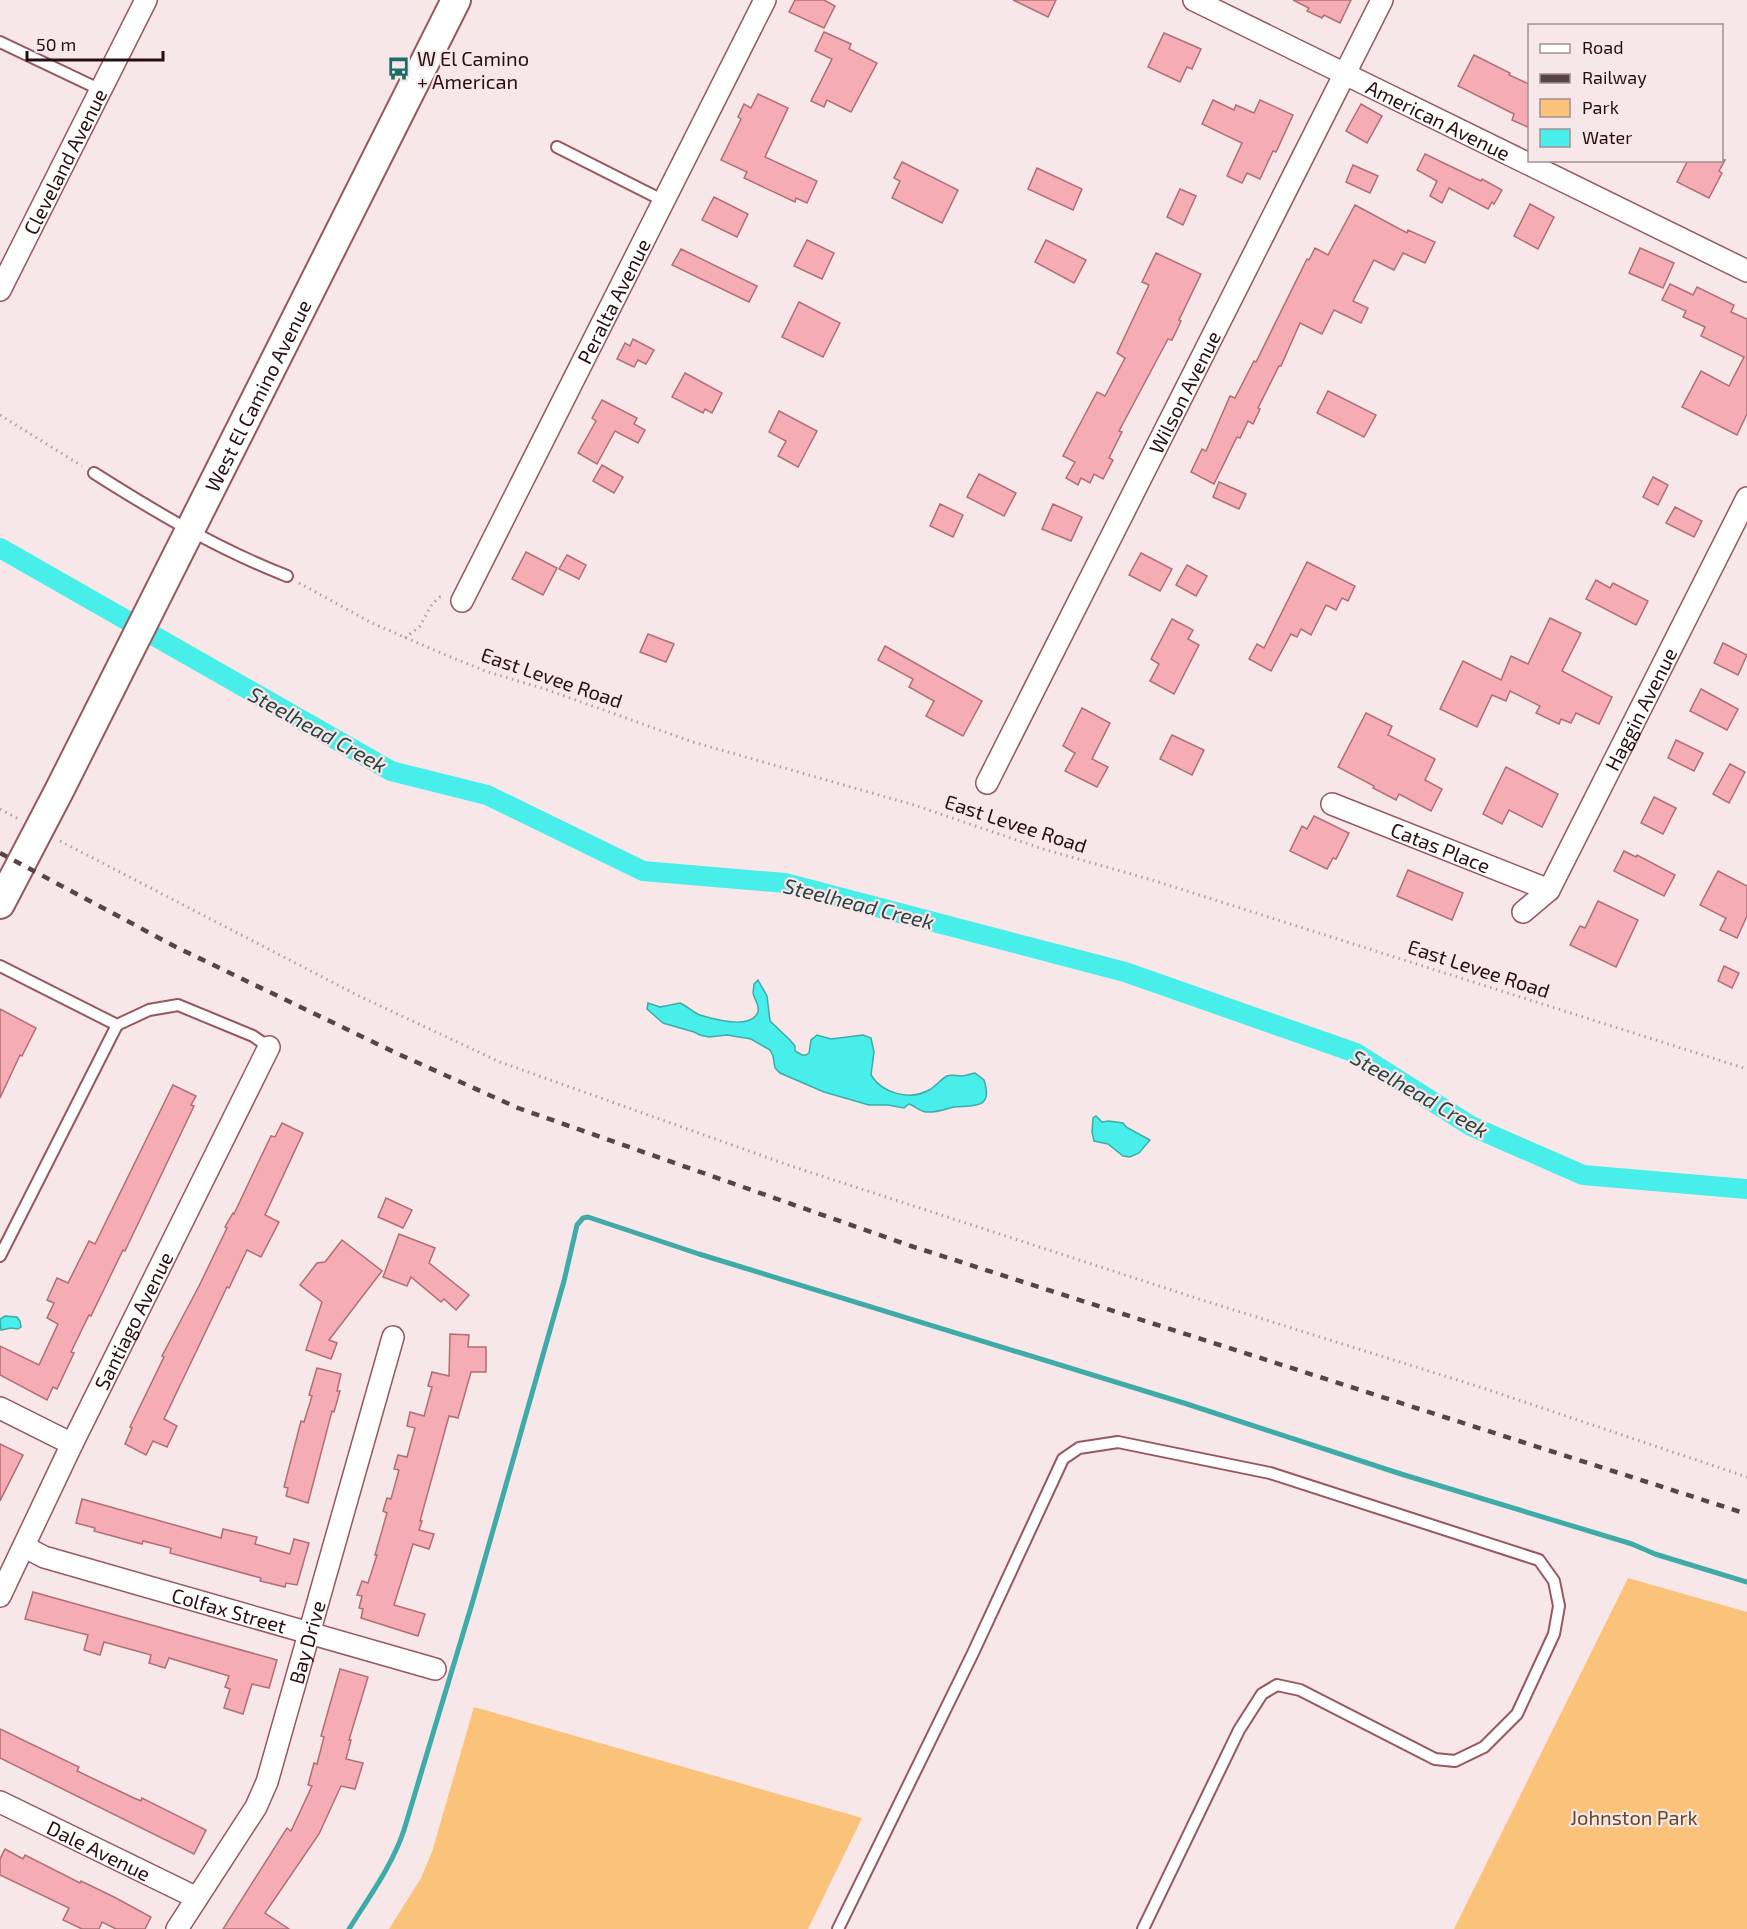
<svg xmlns="http://www.w3.org/2000/svg" width="1747" height="1929" viewBox="0 0 1747 1929" font-family="'Exo 2',sans-serif">
	<style>
		.green { fill: #fbc27a }
		.water { fill: #48eeea; stroke: #3eaba9; stroke-width: 1.5 }
		.lines { fill: none; stroke-linecap: round; stroke-linejoin: round }
		.stream { stroke: #3eaba9; stroke-width: 5 }
		.canal { stroke: #48eeea; stroke-width: 20 }
		.building { fill: #f5acb4; stroke: #b16e75; stroke-width: 1.5 }
		.service-casing { stroke: #98575f; stroke-width: 14 }
		.minor-casing { stroke: #98575f; stroke-width: 24 }
		.secondary-casing { stroke: #98575f; stroke-width: 32 }
		.path { stroke: #b3a0a2; stroke-width: 3; stroke-dasharray: 1.5 4.5; stroke-linecap: butt }
		.service { stroke: #fff; stroke-width: 10 }
		.minor { stroke: #fff; stroke-width: 21 }
		.secondary { stroke: #fff; stroke-width: 28 }
		.rail { stroke: #5a4346; stroke-width: 4.5; stroke-dasharray: 8 8; stroke-linecap: butt }
		.labels { text-anchor: middle; dominant-baseline: central; stroke-width: 4.5; stroke-linejoin: round; paint-order: stroke }
		.poi-label { font-size: 20px; fill: #280e12; stroke: #f7e7e8; text-anchor: start }
		.street-label { font-size: 20px; fill: #280e12; stroke: #f7e7e8 }
		.park-label { font-size: 20px; fill: #624721; stroke: #f7e7e8 }
		.water-label { font-size: 21px; font-style: italic; fill: #284341; stroke: #f7e7e8 }
	</style>
	<rect width="100%" height="100%" fill="#f7e7e8"/>
	<g class="green">
		<polygon points="1628,1578 1747,1612 1747,1929 1454,1929"/>
		<polygon points="474,1707 862,1818 808,1929 389,1929 421,1878 432,1852"/>
	</g>
	<g class="water">
		<path d="M 758,980 L 767,996 L 770,1021 L 790,1040 L 795,1046 L 795,1051 L 802,1055 L 806,1055 L 809,1053 L 811,1040 L 817,1035 L 831,1039 L 863,1035 L 871,1038 L 874,1052 L 871,1075 C 882,1093 909,1101 929,1090 C 935,1087 941,1079 947,1076 C 951,1074 957,1076 961,1076 C 966,1076 970,1074 975,1073 L 984,1080 C 994,1110 973,1105 954,1107 C 945,1109 936,1113 926,1112 C 919,1111 915,1106 909,1104 L 904,1108 L 888,1105 L 869,1105 L 824,1092 L 780,1073 L 775,1068 L 773,1056 L 770,1050 L 751,1039 L 727,1035 L 709,1037 L 700,1035 L 694,1032 L 663,1023 L 647,1009 L 648,1003 L 660,1007 L 680,1003 C 687,1006 694,1013 700,1015 C 713,1019 751,1030 758,1012 C 760,1005 754,999 753,993 C 753,993 754,985 754,984 Z"/>
		<polygon points="1096,1116 1102,1122 1109,1121 1123,1123 1126,1127 1150,1140 1139,1153 1130,1157 1123,1156 1108,1144 1094,1141 1092,1132 1093,1118"/>
		<polygon points="5,1316 17,1317 20,1321 21,1327 18,1329 11,1328 1,1330 0,1319"/>
	</g>
	<g class="lines">
		<path class="stream" d="M 349,1929 C 369,1897 392,1866 404,1830 L 474,1597 L 564,1281 L 577,1225 L 583,1218 L 588,1217 L 699,1254 L 1187,1404 L 1401,1474 L 1632,1544 L 1655,1554 L 1747,1582"/>
		<polyline class="canal" points="0,548 391,771 487,795 643,871 785,883 1125,972 1356,1053 1471,1126 1583,1175 1747,1189"/>
	</g>
	<g class="building">
		<polygon points="795,0 824,0 835,6 824,28 789,12"/>
		<polygon points="1013,0 1056,0 1048,17"/>
		<polygon points="1293,0 1351,0 1340,23 1324,15 1322,18 1307,11 1309,8"/>
		<polygon points="824,32 851,44 849,49 877,63 851,112 827,100 824,107 811,101 832,59 815,51"/>
		<polygon points="1164,33 1201,49 1192,69 1187,67 1180,82 1148,67"/>
		<polygon points="1474,55 1510,73 1509,75 1529,84 1530,82 1530,128 1512,120 1514,114 1458,86"/>
		<polygon points="758,94 788,108 765,157 817,181 807,203 796,198 795,202 744,178 747,172 721,160 741,119 738,117 744,104 751,108"/>
		<polygon points="1213,100 1234,110 1236,105 1254,113 1260,100 1293,115 1276,152 1273,151 1260,179 1247,173 1242,183 1227,176 1242,143 1202,124"/>
		<polygon points="1361,104 1382,116 1367,143 1346,131"/>
		<polygon points="1425,154 1481,181 1482,179 1502,190 1494,204 1492,202 1488,209 1449,188 1442,203 1430,196 1437,181 1417,170"/>
		<polygon points="1688,160 1725,160 1719,171 1722,173 1709,198 1677,182"/>
		<polygon points="902,162 958,190 942,223 892,198 900,181 894,178"/>
		<polygon points="1353,165 1378,176 1370,193 1346,182"/>
		<polygon points="1037,168 1082,189 1073,210 1028,189"/>
		<polygon points="1180,189 1196,196 1183,225 1167,217"/>
		<polygon points="714,197 748,214 737,237 702,220"/>
		<polygon points="1530,204 1554,217 1538,249 1514,236"/>
		<polygon points="1355,205 1407,233 1408,230 1435,242 1425,263 1403,253 1394,270 1374,260 1353,301 1368,308 1361,323 1334,310 1322,334 1300,323 1281,366 1279,366 1258,408 1260,409 1253,424 1248,421 1240,438 1237,437 1214,484 1191,472 1202,449 1206,451 1230,396 1235,398 1254,361 1256,362 1307,259 1309,260 1315,248 1328,255"/>
		<polygon points="807,240 834,253 822,279 794,266"/>
		<polygon points="1046,240 1086,260 1074,283 1035,262"/>
		<polygon points="1640,248 1674,263 1663,288 1629,273"/>
		<polygon points="681,249 757,286 749,302 672,265"/>
		<polygon points="1156,253 1201,274 1179,320 1181,321 1172,340 1168,339 1119,431 1122,432 1109,458 1113,460 1103,479 1094,474 1090,483 1081,478 1078,485 1066,478 1075,462 1063,456 1097,392 1105,396 1125,358 1117,353 1149,285 1142,282"/>
		<polygon points="1670,284 1693,295 1697,287 1734,305 1731,312 1747,319 1747,414 1737,435 1682,407 1701,371 1729,386 1744,357 1701,336 1705,327 1683,317 1686,311 1662,300"/>
		<polygon points="799,302 840,323 823,357 782,337"/>
		<polygon points="633,339 654,350 646,364 638,360 634,367 617,359 625,343 630,346"/>
		<polygon points="685,373 722,393 712,413 705,409 703,413 672,397"/>
		<polygon points="1328,391 1376,415 1364,437 1317,413"/>
		<polygon points="602,400 637,418 634,424 645,430 638,443 615,431 597,464 578,453 596,421 592,418"/>
		<polygon points="779,411 817,431 798,467 778,456 786,441 769,432"/>
		<polygon points="602,465 623,477 614,493 593,481"/>
		<polygon points="979,474 1016,493 1004,516 967,497"/>
		<polygon points="1653,477 1668,485 1658,505 1643,497"/>
		<polygon points="1219,482 1246,494 1239,509 1213,497"/>
		<polygon points="940,504 963,515 953,537 930,526"/>
		<polygon points="1053,504 1082,517 1071,541 1042,529"/>
		<polygon points="1675,507 1702,521 1694,537 1666,523"/>
		<polygon points="526,552 557,568 543,595 512,579"/>
		<polygon points="1141,553 1172,569 1160,591 1129,575"/>
		<polygon points="567,555 586,565 579,579 559,569"/>
		<polygon points="1307,562 1355,586 1348,601 1342,598 1336,610 1326,605 1311,635 1301,629 1297,637 1291,634 1271,671 1249,659 1257,644 1264,648"/>
		<polygon points="1187,565 1207,576 1196,596 1176,585"/>
		<polygon points="1596,580 1610,588 1613,583 1648,601 1636,625 1586,599"/>
		<polygon points="1550,618 1581,633 1562,671 1612,697 1599,724 1576,713 1571,723 1561,719 1559,724 1536,713 1540,706 1510,691 1506,701 1492,695 1477,727 1440,709 1463,661 1501,680 1511,656 1528,664"/>
		<polygon points="1172,619 1193,630 1188,639 1199,645 1174,694 1150,681 1159,664 1151,659"/>
		<polygon points="648,634 674,644 666,662 640,652"/>
		<polygon points="1723,643 1747,655 1738,675 1714,663"/>
		<polygon points="885,646 982,701 963,736 926,716 934,701 909,687 913,679 878,660"/>
		<polygon points="1701,689 1738,709 1727,730 1690,711"/>
		<polygon points="1082,708 1110,723 1092,759 1108,767 1097,787 1065,771 1075,753 1063,746"/>
		<polygon points="1366,713 1392,726 1388,735 1435,759 1425,780 1442,789 1431,811 1399,794 1396,800 1373,788 1374,786 1338,767"/>
		<polygon points="1172,735 1204,750 1192,775 1160,759"/>
		<polygon points="1676,740 1703,753 1694,771 1668,758"/>
		<polygon points="1730,764 1745,772 1729,803 1713,794"/>
		<polygon points="1506,767 1558,794 1542,827 1509,810 1502,824 1483,814"/>
		<polygon points="1654,797 1676,808 1663,834 1641,823"/>
		<polygon points="1314,816 1349,833 1336,859 1333,858 1327,869 1290,851 1302,826 1307,829"/>
		<polygon points="1624,851 1636,857 1637,855 1675,875 1664,896 1614,871"/>
		<polygon points="1408,870 1463,893 1452,920 1397,896"/>
		<polygon points="1718,871 1747,886 1747,916 1737,938 1720,930 1726,918 1700,905"/>
		<polygon points="1598,901 1638,920 1616,967 1570,945 1580,926 1585,928"/>
		<polygon points="1724,966 1739,973 1732,988 1718,981"/>
		<polygon points="0,1009 36,1028 22,1056 20,1055 0,1098"/>
		<polygon points="173,1085 196,1096 191,1105 194,1106 125,1251 123,1250 91,1316 89,1315 71,1352 74,1353 57,1389 53,1387 47,1400 0,1375 0,1346 39,1365 58,1324 47,1318 54,1303 47,1300 57,1278 68,1283 89,1241 95,1244"/>
		<polygon points="282,1123 303,1133 265,1215 279,1222 261,1257 247,1250 229,1288 227,1287 164,1419 177,1426 167,1447 153,1441 146,1455 125,1444 132,1428 130,1427 164,1357 162,1356 199,1286 227,1228 225,1227 233,1213 234,1214 258,1163 271,1136 275,1137"/>
		<polygon points="386,1198 412,1210 403,1228 378,1217"/>
		<polygon points="399,1234 435,1248 429,1263 469,1295 456,1310 444,1299 441,1302 411,1277 407,1286 383,1277"/>
		<polygon points="342,1240 382,1271 329,1340 337,1343 331,1359 306,1350 322,1302 300,1285 317,1263 325,1262"/>
		<polygon points="450,1334 469,1335 468,1347 486,1347 486,1372 471,1372 458,1418 449,1416 420,1521 422,1521 419,1530 434,1534 429,1549 413,1544 394,1605 425,1614 418,1636 361,1618 363,1609 359,1608 362,1596 357,1595 362,1581 368,1583 377,1555 375,1555 387,1513 383,1511 387,1498 391,1499 399,1470 394,1469 398,1455 407,1457 415,1428 407,1426 410,1412 424,1416 432,1387 428,1386 432,1372 449,1376"/>
		<polygon points="317,1368 341,1374 337,1391 340,1391 334,1412 332,1411 308,1503 286,1496 288,1488 284,1487 301,1421 304,1422 312,1396 309,1395"/>
		<polygon points="0,1444 23,1455 0,1501"/>
		<polygon points="82,1499 221,1538 223,1529 257,1537 255,1544 290,1554 294,1539 309,1543 297,1585 286,1583 285,1587 260,1581 261,1578 170,1553 171,1548 143,1541 142,1544 94,1531 95,1528 76,1523"/>
		<polygon points="33,1592 277,1660 269,1688 252,1684 243,1714 224,1708 230,1689 225,1687 229,1676 169,1658 165,1668 149,1663 151,1655 104,1642 100,1655 84,1650 88,1635 25,1619"/>
		<polygon points="340,1669 368,1677 349,1740 351,1740 346,1759 363,1763 355,1789 341,1786 319,1834 265,1913 289,1929 223,1929 287,1828 291,1831 312,1786 308,1785 314,1763 317,1764 324,1737 321,1736"/>
		<polygon points="0,1729 79,1767 77,1771 134,1798 141,1801 142,1798 206,1830 194,1854 0,1758"/>
		<polygon points="5,1849 23,1859 25,1855 80,1883 81,1881 114,1897 151,1917 145,1929 116,1929 102,1922 99,1929 82,1929 63,1920 69,1908 0,1875 0,1859"/>
	</g>
	<g class="lines">
		<defs>
			<g id="service">
				<polyline points="0,42 101,90"/>
				<polyline points="557,147 664,201"/>
				<path d="M 94,473 C 157,513 218,549 287,576"/>
				<polyline points="0,966 117,1025 149,1010 178,1005 253,1036 269,1047"/>
				<polyline points="0,1256 117,1025"/>
				<polyline points="838,1929 973,1653 1063,1459 1079,1448 1118,1442 1270,1473 1539,1560 1554,1581 1559,1606 1554,1634 1517,1714 1484,1747 1455,1761 1435,1759 1300,1690 1277,1685 1262,1694 1239,1730 1143,1929"/>
			</g>
			<g id="minor">
				<path id="s1" d="M 1194,0 L 1747,271"/>
				<path id="s2" d="M 0,290 L 146,0"/>
				<path id="s3" d="M 462,601 L 765,0"/>
				<path id="s4" d="M 987,783 L 1382,0"/>
				<path id="s5" d="M 1332,804 L 1549,890"/>
				<path id="s6" d="M 1523,912 L 1549,890 L 1747,498"/>
				<polyline points="0,1408 72,1444"/>
				<path id="s7" d="M 25,1547 L 44,1557 L 435,1669"/>
				<path id="s8" d="M 0,1596 L 72,1444 L 269,1047"/>
				<path id="s9" d="M 0,1802 L 197,1898"/>
				<path id="s10" d="M 177,1929 L 256,1807 L 267,1782 L 393,1337"/>
			</g>
			<g id="secondary">
				<path id="s11" d="M 0,904 L 59,791 L 456,0"/>
			</g>
		</defs>
		<use href="#service" class="service-casing"/>
		<use href="#minor" class="minor-casing"/>
		<use href="#secondary" class="secondary-casing"/>
		<g class="path">
			<polyline points="0,415 82,466"/>
			<polyline points="299,583 372,623 448,656 488,672 545,689 693,742 914,805 1043,849 1152,880 1747,1069"/>
			<polyline points="405,638 420,626 432,604 440,597 444,598"/>
			<polyline points="0,809 20,820"/>
			<polyline points="60,841 359,996 500,1062 791,1166 1199,1299 1483,1388 1747,1477"/>
		</g>
		<use href="#service" class="service"/>
		<use href="#minor" class="minor"/>
		<use href="#secondary" class="secondary"/>
		<polyline class="rail" points="0,853 176,947 394,1052 518,1108 911,1246 1747,1514"/>
	</g>
	<defs>
		<symbol id="bus-bare" viewBox="-9 -9 18 18"><path d="M-5-6H5V4H4V6H2V4H-2V6H-4V4H-5ZM-3.5-4V0h7V-4ZM-3.5 1.2v1.5H-2V1.2ZM2 1.2v1.5H3.5V1.2Z" fill="#1f6b69" stroke="#f7e7e8" stroke-width="2.5" paint-order="stroke"/></symbol>
	</defs>
	<g fill-rule="evenodd">
		<use href="#bus-bare" x="382" y="52" width="33" height="33"/>
	</g>
	<g class="labels">
		<g class="poi-label">
			<text x="417" y="58">W El Camino<tspan x="417" dy="23">+ American</tspan></text>
		</g>
		<g class="street-label">
			<text stroke="none"><textPath href="#s1" startOffset="272">American Avenue</textPath></text>
			<text stroke="none"><textPath href="#s2" startOffset="144">Cleveland Avenue</textPath></text>
			<text stroke="none"><textPath href="#s3" startOffset="336">Peralta Avenue</textPath></text>
			<text stroke="none"><textPath href="#s4" startOffset="438">Wilson Avenue</textPath></text>
			<text stroke="none"><textPath href="#s11" startOffset="570">West El Camino Avenue</textPath></text>
			<text transform="translate(552 677) rotate(19)">East Levee Road</text>
			<text stroke="none"><textPath href="#s6" startOffset="237">Haggin Avenue</textPath></text>
			<text transform="translate(1016 823) rotate(18)">East Levee Road</text>
			<text stroke="none"><textPath href="#s5" startOffset="117">Catas Place</textPath></text>
			<text transform="translate(1479 968) rotate(18)">East Levee Road</text>
			<text stroke="none"><textPath href="#s8" startOffset="306">Santiago Avenue</textPath></text>
			<text stroke="none"><textPath href="#s7" startOffset="214">Colfax Street</textPath></text>
			<text stroke="none"><textPath href="#s10" startOffset="318">Bay Drive</textPath></text>
			<text stroke="none"><textPath href="#s9" startOffset="110">Dale Avenue</textPath></text>
		</g>
		<g class="park-label">
			<text x="1634" y="1817">Johnston Park</text>
		</g>
		<g class="water-label">
			<text transform="translate(318 729) rotate(29)">Steelhead Creek</text>
			<text transform="translate(859 903) rotate(14)">Steelhead Creek</text>
			<text transform="translate(1420 1093) rotate(30)">Steelhead Creek</text>
		</g>
	</g>
	<rect x="1528" y="24" width="195" height="138" fill="#f7e7e8" stroke="#a49092" stroke-width="1.5"/>
	<rect x="1540" y="44" width="30" height="9" fill="#ffffff" stroke="#a49092" stroke-width="1.5"/>
	<text x="1582" y="54" font-size="18" fill="#280e12">Road</text>
	<rect x="1540" y="74" width="30" height="9" fill="#5a4346" stroke="#a49092" stroke-width="1.5"/>
	<text x="1582" y="84" font-size="18" fill="#280e12">Railway</text>
	<rect x="1540" y="99" width="30" height="18" fill="#fbc27a" stroke="#a49092" stroke-width="1.5"/>
	<text x="1582" y="114" font-size="18" fill="#280e12">Park</text>
	<rect x="1540" y="129" width="30" height="18" fill="#48eeea" stroke="#a49092" stroke-width="1.5"/>
	<text x="1582" y="144" font-size="18" fill="#280e12">Water</text>
	<path d="M27 51v9h136v-9" fill="none" stroke="#280e12" stroke-width="3"/>
	<text x="36" y="51" font-size="18" fill="#280e12" stroke="#f7e7e8" stroke-width="4.5" paint-order="stroke">50 m</text>
</svg>
